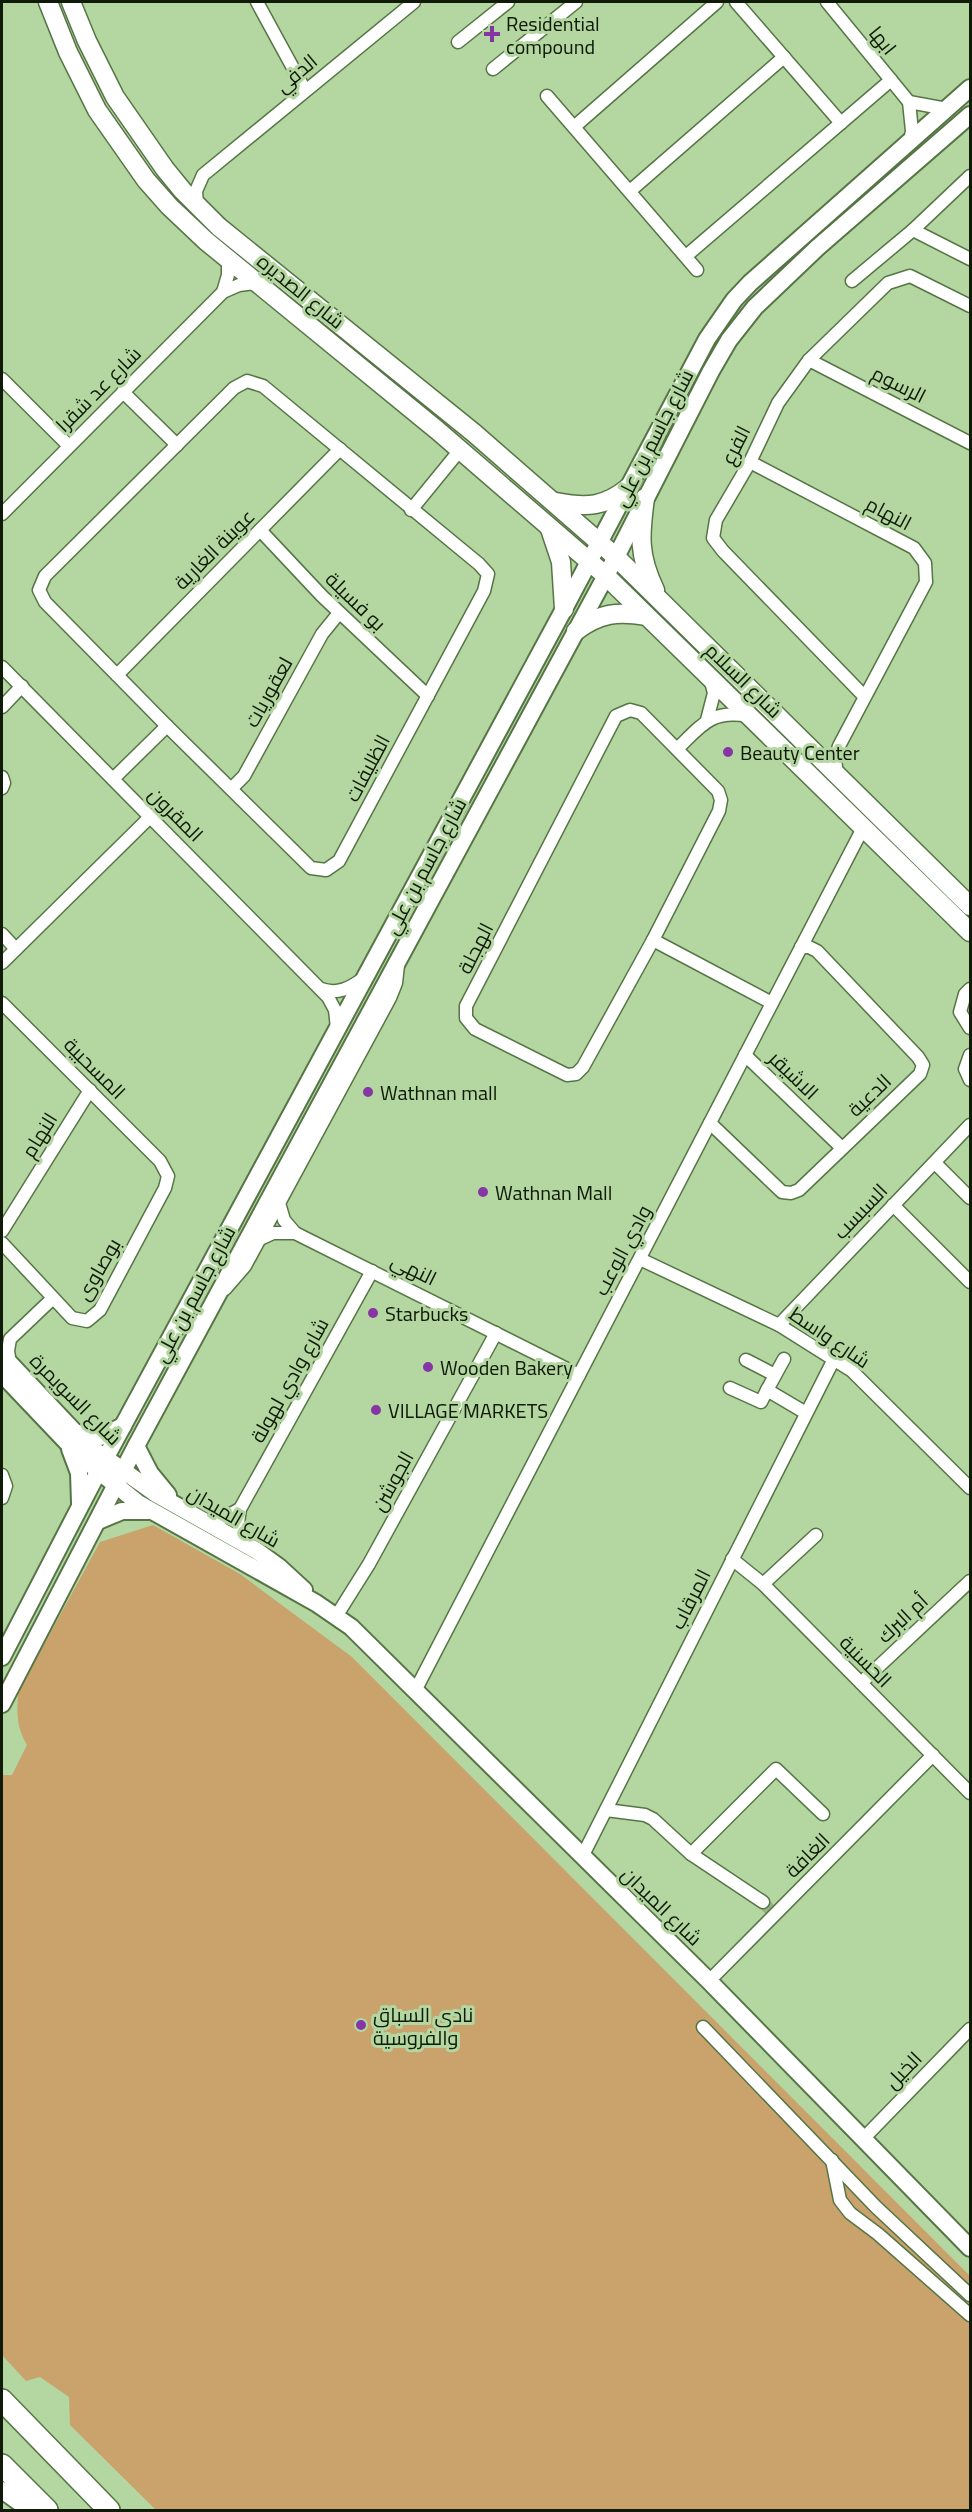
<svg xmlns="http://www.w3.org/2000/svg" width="972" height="2512" viewBox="0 0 972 2512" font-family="Georgia,Cairo,serif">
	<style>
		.green { fill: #c9a26c }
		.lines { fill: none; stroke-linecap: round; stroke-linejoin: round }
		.minor-tunnel { stroke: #93b183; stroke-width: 12; stroke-dasharray: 12 6; stroke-linecap: butt }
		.minor-casing { stroke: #567545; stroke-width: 15 }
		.tertiary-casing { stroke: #567545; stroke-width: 20 }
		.secondary-casing { stroke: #567545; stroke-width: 21 }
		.trunk-casing { stroke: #567545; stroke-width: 24 }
		.minor { stroke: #fff; stroke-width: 12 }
		.tertiary { stroke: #fff; stroke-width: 16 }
		.secondary { stroke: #fff; stroke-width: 18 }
		.trunk { stroke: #fff; stroke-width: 21 }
		.poi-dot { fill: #8535a4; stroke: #b4d7a2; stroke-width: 2 }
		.labels { text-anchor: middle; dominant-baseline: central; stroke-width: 6; stroke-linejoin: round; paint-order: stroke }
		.poi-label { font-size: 20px; fill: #0f1b08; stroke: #b4d7a2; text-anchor: start }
		.street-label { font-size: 20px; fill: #0f1b08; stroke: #b4d7a2 }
	</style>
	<rect width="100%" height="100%" fill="#b4d7a2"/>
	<path class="green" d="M 153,1525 L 240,1574 L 352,1657 L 970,2276 L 970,2510 L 156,2510 L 70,2425 L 69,2397 L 40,2377 L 26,2381 L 2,2355 L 2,1775 L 12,1775 L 27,1745 C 16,1727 17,1712 18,1692 L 100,1542 Z"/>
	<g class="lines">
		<polyline class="minor-tunnel" points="763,1902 770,1910"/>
		<defs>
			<g id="minor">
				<polyline points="257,2 305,90"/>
				<polyline points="736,2 841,123"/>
				<polyline points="827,2 909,102 912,131 910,141"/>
				<polyline points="458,42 508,2"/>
				<polyline points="493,69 576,2"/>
				<polyline points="547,96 697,270"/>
				<polyline points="909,102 947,109"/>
				<polyline points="574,127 717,2"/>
				<polyline points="630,191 784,57"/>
				<polyline points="197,205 196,191 203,175 414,2"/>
				<polyline points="913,230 970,259"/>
				<polyline points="686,256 891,80"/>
				<polyline points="852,281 913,230 970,176"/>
				<polyline points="223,292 228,275 228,260"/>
				<polyline points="809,360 970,443"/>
				<polyline points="2,379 69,446"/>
				<polygon points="247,381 263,386 479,564 488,574 484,591 339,861 326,870 311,868 167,726 45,602 39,590 45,576 234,388"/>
				<polyline points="123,392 177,445"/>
				<polyline points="750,462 914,548 925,563 926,582 839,746 835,759 837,775"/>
				<polyline points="411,510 460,450"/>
				<polyline points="2,514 223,292 239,285 255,283"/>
				<polyline points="260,530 322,596 428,696"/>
				<polyline points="2,667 328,997 335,1010 337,1028"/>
				<polyline points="117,675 340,449"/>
				<polyline points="864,696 723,551 713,538 716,520 750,462 778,403 809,360 888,283 910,276 970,306"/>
				<polyline points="2,707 22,686"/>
				<polygon points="630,710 641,713 718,791 721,800 719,811 653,940 583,1067 576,1074 567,1075 475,1029 466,1018 466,1006 616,716"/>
				<polyline points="707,720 714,693 710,678"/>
				<path d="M 677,749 C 701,726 711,709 748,716"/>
				<polyline points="2,777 4,783 2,788"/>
				<polyline points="113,779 167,726"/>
				<polyline points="231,789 244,776 322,634 339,613"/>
				<polyline points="2,934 16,949"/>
				<polyline points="653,940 772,1003"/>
				<polyline points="2,963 151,816"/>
				<path d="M 321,989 C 338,995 350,988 364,978"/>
				<polyline points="970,989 965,994 960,1012 970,1028"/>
				<polyline points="2,1003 160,1161 168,1176 165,1188 100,1310 87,1321 72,1318 2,1243"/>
				<polyline points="745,1055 842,1148"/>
				<polyline points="970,1055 965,1069 970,1080"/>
				<polyline points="710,1123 782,1192 791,1193 799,1190 920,1074 923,1065 918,1057 817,951 809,947 801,947"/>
				<polyline points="935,1163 970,1198"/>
				<polyline points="279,1203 284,1220 295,1233"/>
				<polyline points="893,1205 970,1282"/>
				<polyline points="2,1231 90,1090"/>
				<polyline points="260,1239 273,1233 295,1233 579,1375"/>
				<polyline points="640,1259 779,1325 852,1371 970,1488"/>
				<polyline points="225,1289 245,1266 390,998 396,983 398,965"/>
				<polyline points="779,1325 970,1125"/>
				<polyline points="746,1360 775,1375"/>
				<polyline points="10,1363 8,1351 10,1339 52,1299"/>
				<polyline points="730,1388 761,1402 767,1390 806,1413"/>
				<polyline points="767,1390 784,1359"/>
				<polyline points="2,1475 6,1486 2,1498"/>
				<polyline points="205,1523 223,1518 240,1509"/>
				<polyline points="245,1544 238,1523 240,1509 372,1271"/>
				<polyline points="732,1559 763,1584 970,1793"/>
				<polyline points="763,1584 816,1535"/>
				<polyline points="337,1615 369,1564 496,1333"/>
				<polyline points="861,1683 970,1581"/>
				<polyline points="415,1691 863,828"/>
				<polyline points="606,1810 645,1815 653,1819 691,1854 763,1902"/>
				<polyline points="691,1854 776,1769 823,1814"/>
				<polyline points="582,1857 834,1359"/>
				<polyline points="709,1981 933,1755"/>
				<polyline points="703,2027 876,2207 970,2295"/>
				<polyline points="863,2139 970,2029"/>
				<polyline points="832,2160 840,2200 850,2213 878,2234 970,2315"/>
			</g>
			<g id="tertiary">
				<polyline points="2,1355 86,1444 156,1494 257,1551 279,1567 304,1590"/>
				<polyline points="2,1374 80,1456 138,1503 316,1603 351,1627 709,1981 970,2248"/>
				<polyline points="76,1433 100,1437 123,1426"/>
				<polyline points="136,1446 150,1473 168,1495"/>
				<polyline points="70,1449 79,1473 80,1503"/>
				<polyline points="98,1521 122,1511 148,1511"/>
				<polyline points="2,1657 98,1472 564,609 707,339 734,300 750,283 970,88"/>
				<polyline points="2,1704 136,1446 616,557 711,371 729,340 755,307 817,248 970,115"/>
				<polyline points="2,2490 30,2510"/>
			</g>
			<g id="secondary">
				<polyline points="48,2 68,52 97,110 146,180 169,206 206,241 437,430 605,575 970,932"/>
				<polyline points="71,2 87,41 115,97 165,169 183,191 219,227 474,433 616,557 970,906"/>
				<path d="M 645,498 C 640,535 638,555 655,590"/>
				<path d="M 556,502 C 587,508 605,507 629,487"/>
				<polyline points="550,529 561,562 564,609"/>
				<path d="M 576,631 C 599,613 618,611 646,616"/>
			</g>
			<g id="trunk">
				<polyline points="2,2400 109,2510"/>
				<polyline points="2,2465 47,2510"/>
			</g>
		</defs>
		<use href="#minor" class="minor-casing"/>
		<use href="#tertiary" class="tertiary-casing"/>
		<use href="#secondary" class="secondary-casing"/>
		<use href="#trunk" class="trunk-casing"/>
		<use href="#minor" class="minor"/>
		<use href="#tertiary" class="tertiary"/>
		<use href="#secondary" class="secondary"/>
		<use href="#trunk" class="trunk"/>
	</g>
	<g class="poi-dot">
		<path d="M489 25h6v6h6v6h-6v6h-6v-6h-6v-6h6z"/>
		<circle cx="728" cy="752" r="6"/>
		<circle cx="368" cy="1092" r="6"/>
		<circle cx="483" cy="1192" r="6"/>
		<circle cx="373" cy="1313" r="6"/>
		<circle cx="428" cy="1367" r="6"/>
		<circle cx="376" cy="1410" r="6"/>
		<circle cx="361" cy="2025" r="6"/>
	</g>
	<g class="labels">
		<g class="poi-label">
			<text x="506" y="23">Residential<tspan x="506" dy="23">compound</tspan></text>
			<text x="740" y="752">Beauty Center</text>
			<text x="380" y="1092">Wathnan mall</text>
			<text x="495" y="1192">Wathnan Mall</text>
			<text x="385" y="1313">Starbucks</text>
			<text x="440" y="1367">Wooden Bakery</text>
			<text x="388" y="1410">VILLAGE MARKETS</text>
			<text x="373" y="2014">نادي السباق<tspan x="373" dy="23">والفروسية</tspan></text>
		</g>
		<g class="street-label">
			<text transform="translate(883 40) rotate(51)">ابها</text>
			<text transform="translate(296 73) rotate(-40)">الدفي</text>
			<text transform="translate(301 291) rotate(39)">شارع الصديره</text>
			<text transform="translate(899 384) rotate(27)">الرسوم</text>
			<text transform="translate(98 389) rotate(-45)">شارع عد شقرا</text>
			<text transform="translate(653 438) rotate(-63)">شارع جاسم بن علي</text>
			<text transform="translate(735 445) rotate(-63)">الفرع</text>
			<text transform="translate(889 513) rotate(28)">النهام</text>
			<text transform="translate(214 549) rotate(-45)">عوينة الغارية</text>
			<text transform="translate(356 601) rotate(44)">بو فسيلة</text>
			<text transform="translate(744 680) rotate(44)">شارع السلام</text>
			<text transform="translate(268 692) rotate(-61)">لعقوريات</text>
			<text transform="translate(367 768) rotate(-62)">الظليفات</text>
			<text transform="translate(176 814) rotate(45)">المقرون</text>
			<text transform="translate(425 866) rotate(-62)">شارع جاسم بن علي</text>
			<text transform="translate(475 948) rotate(-63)">الهجلة</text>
			<text transform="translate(95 1068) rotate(45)">المسحبية</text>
			<text transform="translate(794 1075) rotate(44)">الاشيقر</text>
			<text transform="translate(869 1095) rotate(-44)">الدعية</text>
			<text transform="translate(39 1135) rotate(-58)">النهام</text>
			<text transform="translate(860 1211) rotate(-46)">السبسب</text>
			<text transform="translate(622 1250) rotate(-62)">وادي الوعب</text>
			<text transform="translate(98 1269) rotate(-60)">بوصاوى</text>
			<text transform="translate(414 1269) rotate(26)">النهي</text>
			<text transform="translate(194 1294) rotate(-62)">شارع جاسم بن علي</text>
			<text transform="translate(830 1337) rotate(34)">شارع واسط</text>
			<text transform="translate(289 1380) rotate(-61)">شارع وادي لهولة</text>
			<text transform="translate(76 1399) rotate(45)">شارع السويمرة</text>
			<text transform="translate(392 1481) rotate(-61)">الجوشن</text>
			<text transform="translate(234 1516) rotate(30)">شارع الميدان</text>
			<text transform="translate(690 1599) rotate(-63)">المرقاب</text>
			<text transform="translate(902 1618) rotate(-43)">أم البرك</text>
			<text transform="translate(866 1661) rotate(45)">الحسنية</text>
			<text transform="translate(807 1855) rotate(-45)">الغافة</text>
			<text transform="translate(662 1906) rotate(44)">شارع الميدان</text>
			<text transform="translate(903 2070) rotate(-46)">الخيل</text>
		</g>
	</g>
	<rect width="972" height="2512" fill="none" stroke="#0f1b08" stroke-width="6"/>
</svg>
